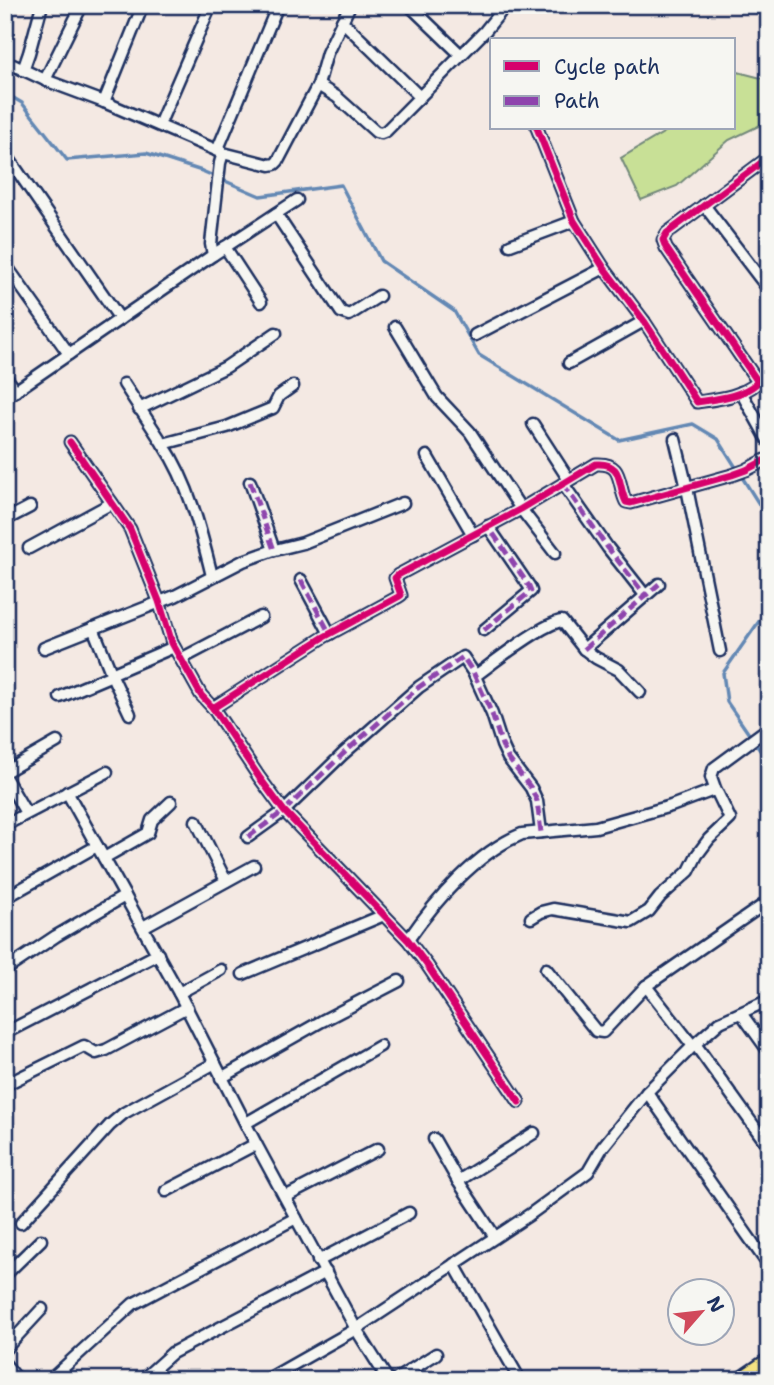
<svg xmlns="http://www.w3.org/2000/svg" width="774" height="1385" viewBox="0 0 774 1385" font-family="'Shantell Sans',sans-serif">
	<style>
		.green { fill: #c8e096; stroke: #72887a; stroke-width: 2 }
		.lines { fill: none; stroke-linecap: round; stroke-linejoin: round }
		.stream { stroke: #6388b4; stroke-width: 3.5 }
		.street-casing { stroke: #1b2f5e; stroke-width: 15 }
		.highway-casing { stroke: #1b2f5e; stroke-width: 23 }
		.street { stroke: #f6f6f2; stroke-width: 10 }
		.highway { stroke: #f5e382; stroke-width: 18 }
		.quiet { stroke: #8e44ad; stroke-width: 5; stroke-dasharray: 10 5; stroke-linecap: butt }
		.cycleway-casing { stroke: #f6f6f2; stroke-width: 11 }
		.cycleway { stroke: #d6006c; stroke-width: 7 }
	</style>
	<rect width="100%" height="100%" fill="#f4e9e3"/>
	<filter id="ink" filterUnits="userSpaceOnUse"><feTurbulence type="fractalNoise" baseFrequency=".0143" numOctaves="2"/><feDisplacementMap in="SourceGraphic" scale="14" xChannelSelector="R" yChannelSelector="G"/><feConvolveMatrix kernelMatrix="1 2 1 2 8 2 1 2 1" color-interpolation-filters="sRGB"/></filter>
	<g filter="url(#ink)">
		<polygon class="green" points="734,71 769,80 769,121 729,140 677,186 641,200 621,158 668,130 667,128 734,128"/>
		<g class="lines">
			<g class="stream">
				<polyline points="5,93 22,103 67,160 146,153 202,171 260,196 341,185 381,261 454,311 479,355 619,440 693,424 718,439 769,520"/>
				<polyline points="769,607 723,673 727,702 764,756 769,766"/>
			</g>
			<defs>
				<g id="street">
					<polyline points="409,5 460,54"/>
					<polyline points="342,21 420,97"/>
					<polyline points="5,66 13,65 45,80 104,102 223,153 270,165 275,164 278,161 318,85 327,53 350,5"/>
					<polyline points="23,70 29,53 42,5"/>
					<polyline points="45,80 82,5"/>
					<polyline points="318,85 337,97 376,132 381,133 386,131 485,31 506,5"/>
					<polyline points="104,102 143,5"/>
					<polyline points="159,125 211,5"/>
					<path d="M 537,128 L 574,221 L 604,268 L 644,321 L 697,402 C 717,399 741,397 757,383 L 756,379 L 666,248 L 663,240 L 667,233 L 769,157"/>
					<polyline points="217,151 278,5"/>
					<polyline points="5,153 120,319"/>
					<polyline points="704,205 769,290"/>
					<polyline points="276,214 341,312 349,315 379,296"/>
					<polyline points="510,245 574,221"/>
					<polyline points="225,247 261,302"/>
					<polyline points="213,255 211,244 220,163 223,153"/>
					<polyline points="5,264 69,354"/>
					<polyline points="395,327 437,397 470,432 521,509 555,553"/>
					<polyline points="475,335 604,268"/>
					<polyline points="569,363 644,321"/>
					<polyline points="5,376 16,391"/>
					<polyline points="124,384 163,444"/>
					<polyline points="741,392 769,442"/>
					<polyline points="5,398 213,255 297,200"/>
					<polyline points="139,409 226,367 276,333"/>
					<polyline points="533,424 569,480"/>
					<polyline points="675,439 687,488 720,651"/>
					<polyline points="70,442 130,529 159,601 172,643 201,695 213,708 259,777 284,811 408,940 427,965 519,1102"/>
					<polyline points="427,456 473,535"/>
					<polyline points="250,482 274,550"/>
					<polyline points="563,484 608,548 645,595"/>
					<polyline points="5,520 30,507"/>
					<polyline points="29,548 112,503"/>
					<path d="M 212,576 C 201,531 189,483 163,444 L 227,427 L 273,408 L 279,396 L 293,386"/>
					<polyline points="301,580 330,634"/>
					<polyline points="93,628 114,680 130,714"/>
					<polyline points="484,630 531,591 529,586 488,526"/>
					<polyline points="44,648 175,596 243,561 271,551 303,543 403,503"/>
					<polyline points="584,649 659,584"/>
					<polyline points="181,659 261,617"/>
					<polyline points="111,674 174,647"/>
					<path d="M 475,676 C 493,663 543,623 562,621 L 584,649 L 596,658 L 619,670 L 640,692"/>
					<polyline points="60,697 112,675"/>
					<path d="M 213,708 L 324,637 L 398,597 L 401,595 L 395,578 L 398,575 L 521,509 L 596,464 C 624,462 617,484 626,502 L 631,503 L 732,475 L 746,470 L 769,458"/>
					<polyline points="5,772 57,742"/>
					<polyline points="5,777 26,813"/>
					<polyline points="716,791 711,777 714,768 763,732 769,730"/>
					<polyline points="67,792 179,993 256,1144 356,1329 388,1380"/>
					<polyline points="196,821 226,881"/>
					<polyline points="5,825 107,772"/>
					<polyline points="248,837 284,811 343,754 419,687 463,657 473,672 492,714 502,745 508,758 531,788 537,801 541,832"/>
					<polyline points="104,858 148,833 152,820 171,802"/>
					<polyline points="5,898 97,846"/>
					<polyline points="143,927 254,866"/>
					<path d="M 408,940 C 435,901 477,852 522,834 L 596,827 L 671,806 L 711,791 L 716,791 L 718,794 L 730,819 L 709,839 L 697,855 L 689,871 L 660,897 L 649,911 L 631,922 L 553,909 L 541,912 L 531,918"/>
					<polyline points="546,969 596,1031 603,1032 646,986 769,901"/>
					<polyline points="5,970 56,936 125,896"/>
					<polyline points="243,974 384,915"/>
					<polyline points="646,986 693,1046"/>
					<polyline points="179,993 221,970"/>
					<polyline points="741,1013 769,1052"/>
					<polyline points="5,1033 158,954"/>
					<polyline points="695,1044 769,1147"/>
					<polyline points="221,1078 322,1021 399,981"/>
					<polyline points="5,1085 84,1046 96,1053 106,1050 187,1007"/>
					<polyline points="647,1092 769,1266"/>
					<polyline points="246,1123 380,1046"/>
					<polyline points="434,1139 458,1181 495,1237"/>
					<polyline points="458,1181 534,1133"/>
					<polyline points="166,1191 256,1144"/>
					<polyline points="285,1197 378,1149"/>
					<polyline points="21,1223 110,1125 124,1113 215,1063"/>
					<polyline points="318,1261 409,1213"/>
					<polyline points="454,1264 520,1380"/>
					<polyline points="5,1275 41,1240"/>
					<polyline points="5,1349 42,1309"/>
					<polyline points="5,1364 18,1380"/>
					<polyline points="50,1380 133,1304 296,1218"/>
					<polyline points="142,1380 172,1353 326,1272"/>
					<polyline points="266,1380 356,1329 529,1215 588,1172 602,1148 647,1092 695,1044 720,1022 769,1000"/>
					<polyline points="395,1380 436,1354"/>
				</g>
				<polyline id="highway" points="744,1380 769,1363"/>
			</defs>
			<use href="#street" class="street-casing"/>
			<use href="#highway" class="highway-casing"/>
			<use href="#street" class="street"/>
			<use href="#highway" class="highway"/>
			<g class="quiet">
				<polyline points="250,482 274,550"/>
				<polyline points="563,484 608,548 645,595"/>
				<polyline points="301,580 330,634"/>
				<polyline points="484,630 531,591 529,586 488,526"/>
				<polyline points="584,649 659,584"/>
				<polyline points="248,837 284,811 343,754 419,687 463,657 473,672 492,714 502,745 508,758 531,788 537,801 541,832"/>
			</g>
			<defs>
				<g id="cycleway">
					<path d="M 537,128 L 574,221 L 604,268 L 644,321 L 697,402 C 717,399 741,397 757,383 L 756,379 L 666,248 L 663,240 L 667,233 L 769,157"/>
					<polyline points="70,442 130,529 159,601 172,643 201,695 213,708 259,777 284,811 408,940 427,965 519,1102"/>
					<path d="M 213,708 L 324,637 L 398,597 L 401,595 L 395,578 L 398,575 L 521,509 L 596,464 C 624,462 617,484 626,502 L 631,503 L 732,475 L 746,470 L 769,458"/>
				</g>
			</defs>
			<use href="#cycleway" class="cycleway-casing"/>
			<use href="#cycleway" class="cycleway"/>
		</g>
	</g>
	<rect width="774" height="1385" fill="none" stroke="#f6f6f2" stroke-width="28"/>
	<rect x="14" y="14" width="746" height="1357" fill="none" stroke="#1b2f5e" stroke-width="2.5" filter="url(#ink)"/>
	<rect x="490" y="38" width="245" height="91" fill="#f6f6f2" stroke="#9ea6b7" stroke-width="2"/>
	<rect x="504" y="61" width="35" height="10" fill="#d6006c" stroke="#9ea6b7" stroke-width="2"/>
	<text x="554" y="74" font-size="21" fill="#1b2f5e">Cycle path</text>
	<rect x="504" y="96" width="35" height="10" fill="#8e44ad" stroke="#9ea6b7" stroke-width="2"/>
	<text x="554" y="108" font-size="21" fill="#1b2f5e">Path</text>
	<g transform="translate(701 1312) rotate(62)"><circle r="33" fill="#f6f6f2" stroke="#9ea6b7" stroke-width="2"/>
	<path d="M0-5L12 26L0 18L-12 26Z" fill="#d1495b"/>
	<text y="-10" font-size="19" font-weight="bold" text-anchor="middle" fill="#1b2f5e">N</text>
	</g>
</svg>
